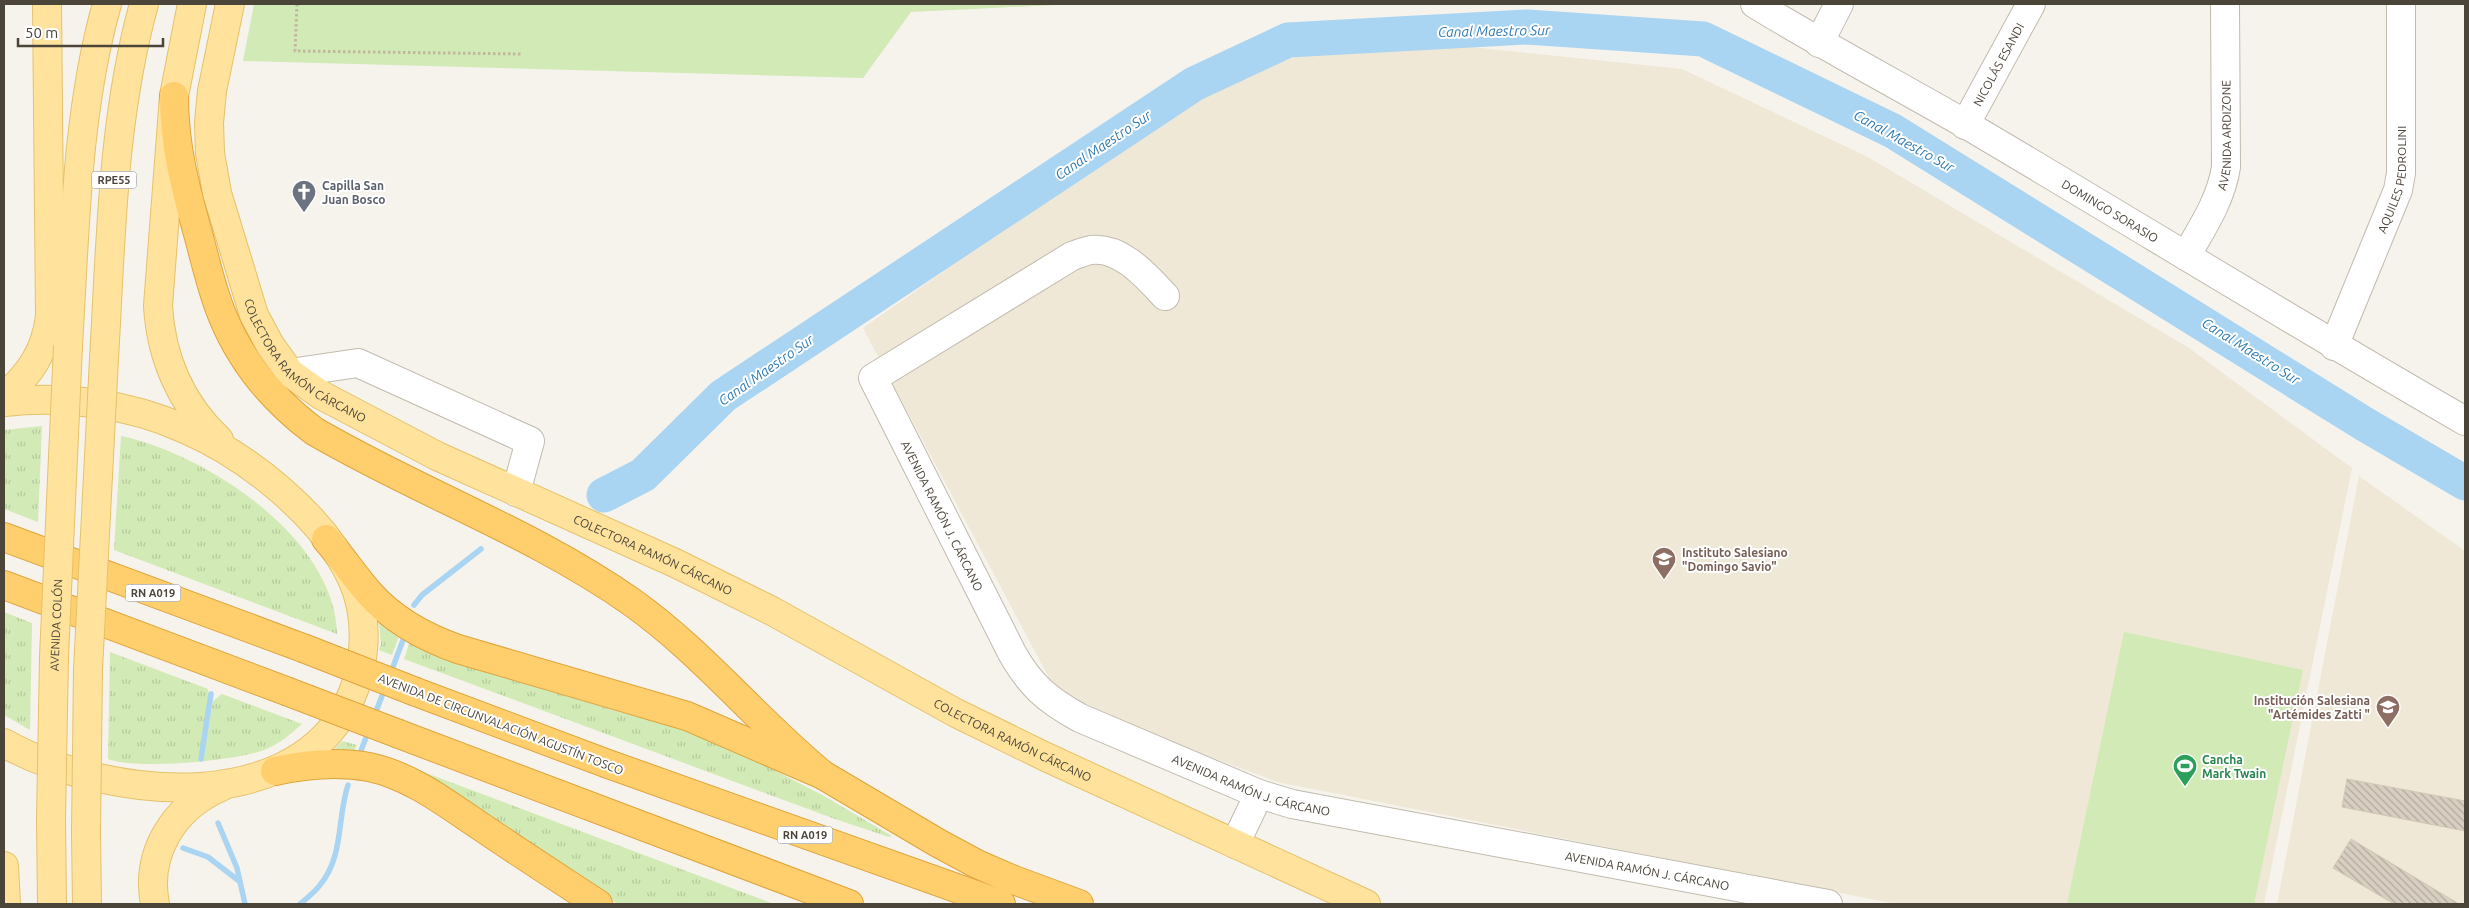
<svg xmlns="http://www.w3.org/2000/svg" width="2469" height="908" viewBox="0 0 2469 908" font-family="Ubuntu,sans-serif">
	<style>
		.education { fill: #efe8d6 }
		.grass { fill: url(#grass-tufts) }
		.pitch { fill: #d2eab5 }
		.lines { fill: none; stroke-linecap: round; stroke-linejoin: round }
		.stream { stroke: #a9d4f2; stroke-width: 5.5 }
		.river { stroke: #a9d4f2; stroke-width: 35 }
		.building { fill: url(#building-back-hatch); stroke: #d3c7b4 }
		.minor-casing { stroke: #c2bbae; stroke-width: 30 }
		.major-casing { stroke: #e6c16a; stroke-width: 30 }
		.highway-casing { stroke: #e0a43c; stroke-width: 30 }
		.path { stroke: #c4b79f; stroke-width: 3; stroke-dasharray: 2.5 2.5; stroke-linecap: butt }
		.minor { stroke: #fff; stroke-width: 28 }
		.major { stroke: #ffe39c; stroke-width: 28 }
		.highway { stroke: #ffcf6e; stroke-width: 28 }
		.major-bridge-casing { stroke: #e6c16a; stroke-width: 30; stroke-linecap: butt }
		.highway-bridge-casing { stroke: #e0a43c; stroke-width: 30; stroke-linecap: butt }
		.major-bridge { stroke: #ffe39c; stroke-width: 28 }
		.highway-bridge { stroke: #ffcf6e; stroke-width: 28 }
		.labels { text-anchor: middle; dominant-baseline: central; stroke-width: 4; stroke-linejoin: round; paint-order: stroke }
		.shield { fill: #fff; stroke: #817c74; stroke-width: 1 }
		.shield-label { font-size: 11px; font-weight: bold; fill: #4b4439 }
		.street-label { font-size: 12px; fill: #4b4439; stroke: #fff }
		.worship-label { font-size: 12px; font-weight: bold; fill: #5b616d; stroke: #fff; text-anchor: start }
		.education-label { font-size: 12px; font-weight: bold; fill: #785e54; stroke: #fff; text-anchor: start }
		.leisure-label { font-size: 12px; font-weight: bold; fill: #27864d; stroke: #fff; text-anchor: start }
		.water-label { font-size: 14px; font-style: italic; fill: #2e7ab2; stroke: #fff }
	</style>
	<defs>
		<pattern id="grass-tufts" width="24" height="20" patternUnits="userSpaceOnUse" patternTransform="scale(1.25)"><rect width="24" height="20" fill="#d2eab5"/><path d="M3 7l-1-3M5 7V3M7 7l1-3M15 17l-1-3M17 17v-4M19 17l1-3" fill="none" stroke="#b6ca9c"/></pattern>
		<pattern id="building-back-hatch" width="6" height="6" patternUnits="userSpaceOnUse" patternTransform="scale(1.25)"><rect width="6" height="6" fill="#d8cfc1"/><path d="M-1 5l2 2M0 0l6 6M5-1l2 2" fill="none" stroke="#b1aa9e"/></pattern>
	</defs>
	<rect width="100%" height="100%" fill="#f6f3ec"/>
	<g class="education">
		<polygon points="1423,42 1682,69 1868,157 2189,348 2352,468 2264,904 1896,904 1277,782 1148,733 1057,693 863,328 1197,93 1288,51"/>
		<polygon points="2359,476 2465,551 2465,904 2277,904"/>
	</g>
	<g class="grass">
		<polygon points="42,426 38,522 4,509 4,430"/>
		<path d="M 121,436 C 206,454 335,538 337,634 L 114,550 Z"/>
		<polygon points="4,612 32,623 30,730 4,715"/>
		<polygon points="383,621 456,661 476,669 626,714 675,726 720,742 824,796 892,836 889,837 835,819 404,659 410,641 399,636 392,655 379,650 381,644 379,623"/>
		<path d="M 110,652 L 208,689 L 209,696 L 199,761 L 203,760 L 213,701 L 222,694 L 302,724 C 291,734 278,745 264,750 C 235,761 136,770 108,759 Z"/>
		<polygon points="342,741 357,745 354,751 389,759 774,904 617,904 430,780 332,752"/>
	</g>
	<g class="pitch">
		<polygon points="254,4 1077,4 911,12 863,78 243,61"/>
		<polygon points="2124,632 2303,670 2254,904 2067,904"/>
	</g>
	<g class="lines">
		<g class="stream">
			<polyline points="414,605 422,595 481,549"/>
			<polyline points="390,675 403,640"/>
			<polyline points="374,717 385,688"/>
			<polyline points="360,753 369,730"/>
			<polyline points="201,759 211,694"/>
			<polyline points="218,823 237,868 245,904"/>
			<polyline points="183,848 208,857 239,881"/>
			<path d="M 300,904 C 307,898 315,892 320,885 C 344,856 337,818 348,785"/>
		</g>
		<polyline class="river" points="604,495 643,475 723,396 1194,84 1288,40 1527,27 1703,39 1893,131 2366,425 2465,483"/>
	</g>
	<g class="building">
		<polygon points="2347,779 2465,801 2465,831 2342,807"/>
		<polygon points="2351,839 2459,904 2394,904 2333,868"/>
	</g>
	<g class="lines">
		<defs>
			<g id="minor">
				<path id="s1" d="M 1755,4 C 1824,46 1896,84 1967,125 C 2133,223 2298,325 2465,421"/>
				<polyline points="1819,43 1839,4"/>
				<path id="s2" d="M 1965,125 L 2031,4"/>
				<path id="s3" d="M 2186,256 C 2202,228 2221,200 2226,167 L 2225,4"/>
				<path id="s4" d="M 1165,296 C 1147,277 1121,246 1091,250 C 1085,251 1078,254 1072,256 L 873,378 L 1012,653 C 1030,685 1047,700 1080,718 L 1259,794 L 1292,804 L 1828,904"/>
				<path id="s5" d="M 2334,346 L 2398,190 L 2401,173 L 2401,4"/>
				<polyline points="290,373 358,363 530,441 516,492"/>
				<polyline points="1235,844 1259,794"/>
			</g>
			<g id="major">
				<path d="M 192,4 L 174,96 L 158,306 C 161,357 181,404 219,440"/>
				<path id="s6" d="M 230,4 L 212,91 L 209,123 L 210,153 L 217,193 L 254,315 L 270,345 L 290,373 L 321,395 L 437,456 L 675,563 L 772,611 L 956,713 L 1046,757 L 1366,904"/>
				<path d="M 68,346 C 75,233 76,114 107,4"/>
				<path d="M 104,359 C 111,240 112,120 144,4"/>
				<path d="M 4,397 C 30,374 46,351 50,316 L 47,4"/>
				<path d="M 4,402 C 65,395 129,404 185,429 C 248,456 323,516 352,579 C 371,621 366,673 343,713 C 313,763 256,783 201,787 C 137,791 59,774 4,743"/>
				<polyline points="51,820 52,904"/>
				<polyline points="86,833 87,904"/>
				<polyline points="4,866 6,904"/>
				<path d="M 155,904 C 145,853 174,807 221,787"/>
			</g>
			<g id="highway">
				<path d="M 174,96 C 174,144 184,183 197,230 C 205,258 211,289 223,317 C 242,363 274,401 314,431 C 418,492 534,533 633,603 C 703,653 757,721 823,775"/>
				<polyline points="4,537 303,648"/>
				<path d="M 326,539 C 342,557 354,576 370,594 C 394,621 424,637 458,649 L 687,716 L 823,775 L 938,843 L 977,864 L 1014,880 L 1079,904"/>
				<polyline points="4,585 286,691"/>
				<polyline points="416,692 608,764 1001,904"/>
				<polyline points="399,734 849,904"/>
				<path d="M 275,771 C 307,764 337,761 369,767 C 412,776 448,805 483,828 C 521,854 560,879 598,904"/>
			</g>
		</defs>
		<use href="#minor" class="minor-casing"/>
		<use href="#major" class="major-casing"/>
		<use href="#highway" class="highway-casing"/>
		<polyline class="path" points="297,4 295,51 522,54"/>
		<use href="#minor" class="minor"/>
		<use href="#major" class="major"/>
		<use href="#highway" class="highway"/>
		<defs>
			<g id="major-bridge">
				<path id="s7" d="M 51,820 L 54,657 L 68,346"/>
				<polyline points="86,833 88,670 104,359"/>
			</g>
			<g id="highway-bridge">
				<polyline points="303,648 416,692"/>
				<polyline points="286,691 399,734"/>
			</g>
		</defs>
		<use href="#major-bridge" class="major-bridge-casing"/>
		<use href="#highway-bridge" class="highway-bridge-casing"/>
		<use href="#major-bridge" class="major-bridge"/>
		<use href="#highway-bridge" class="highway-bridge"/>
	</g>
	<defs>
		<symbol id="church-pin" viewBox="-11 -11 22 30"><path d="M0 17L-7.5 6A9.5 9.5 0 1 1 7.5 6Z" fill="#6b7280" stroke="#fff"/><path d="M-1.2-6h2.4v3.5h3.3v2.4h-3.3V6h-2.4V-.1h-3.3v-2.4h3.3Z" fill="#fff"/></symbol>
		<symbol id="university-pin" viewBox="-11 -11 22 30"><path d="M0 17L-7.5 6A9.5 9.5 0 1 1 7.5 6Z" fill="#8d6e63" stroke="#fff"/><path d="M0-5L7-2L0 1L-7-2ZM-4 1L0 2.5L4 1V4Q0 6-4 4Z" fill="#fff"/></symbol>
		<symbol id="school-pin" viewBox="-11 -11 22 30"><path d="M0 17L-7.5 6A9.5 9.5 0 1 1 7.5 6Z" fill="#8d6e63" stroke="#fff"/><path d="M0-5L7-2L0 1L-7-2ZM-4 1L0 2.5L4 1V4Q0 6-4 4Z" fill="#fff"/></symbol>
		<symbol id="stadium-pin" viewBox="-11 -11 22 30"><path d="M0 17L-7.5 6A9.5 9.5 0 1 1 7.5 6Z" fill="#2e9e5b" stroke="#fff"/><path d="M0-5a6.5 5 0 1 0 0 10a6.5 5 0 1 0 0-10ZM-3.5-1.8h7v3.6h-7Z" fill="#fff"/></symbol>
	</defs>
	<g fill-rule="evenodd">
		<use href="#church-pin" x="290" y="178" width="28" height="38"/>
		<use href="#university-pin" x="1650" y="545" width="28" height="38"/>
		<use href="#school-pin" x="2374" y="693" width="28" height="38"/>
		<use href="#stadium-pin" x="2171" y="752" width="28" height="38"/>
	</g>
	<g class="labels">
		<g class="shield">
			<rect x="91.5" y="171.5" width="45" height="17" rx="4"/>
			<rect x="125.5" y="584.5" width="55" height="17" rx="4"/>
			<rect x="777.5" y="826.5" width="55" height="17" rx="4"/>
		</g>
		<g class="shield-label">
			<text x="114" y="180">RPE55</text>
			<text x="153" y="593">RN A019</text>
			<text x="805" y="835">RN A019</text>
		</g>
		<g class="street-label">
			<text stroke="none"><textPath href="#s2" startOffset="69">NICOLÁS ESANDI</textPath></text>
			<text stroke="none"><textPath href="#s3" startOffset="130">AVENIDA ARDIZONE</textPath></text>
			<text stroke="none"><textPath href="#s5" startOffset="178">AQUILES PEDROLINI</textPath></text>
			<text stroke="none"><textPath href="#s1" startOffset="411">DOMINGO SORASIO</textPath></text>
			<text stroke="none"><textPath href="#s6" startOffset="389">COLECTORA RAMÓN CÁRCANO</textPath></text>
			<text stroke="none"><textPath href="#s4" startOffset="498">AVENIDA RAMÓN J. CÁRCANO</textPath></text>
			<text stroke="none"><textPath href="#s6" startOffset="794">COLECTORA RAMÓN CÁRCANO</textPath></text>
			<text stroke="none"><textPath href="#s7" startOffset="195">AVENIDA COLÓN</textPath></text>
			<text transform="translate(501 724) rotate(21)">AVENIDA DE CIRCUNVALACIÓN AGUSTÍN TOSCO</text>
			<text stroke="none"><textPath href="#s6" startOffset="1199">COLECTORA RAMÓN CÁRCANO</textPath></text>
			<text stroke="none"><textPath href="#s4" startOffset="932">AVENIDA RAMÓN J. CÁRCANO</textPath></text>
			<text stroke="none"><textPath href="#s4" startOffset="1338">AVENIDA RAMÓN J. CÁRCANO</textPath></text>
		</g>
		<g class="worship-label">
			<text x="322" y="185">Capilla San<tspan x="322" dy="14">Juan Bosco</tspan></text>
		</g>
		<g class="education-label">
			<text x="1682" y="552">Instituto Salesiano<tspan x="1682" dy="14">"Domingo Savio"</tspan></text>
			<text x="2370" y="700" text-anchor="end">Institución Salesiana<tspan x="2370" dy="14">"Artémides Zatti "</tspan></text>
		</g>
		<g class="leisure-label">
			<text x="2202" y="759">Cancha<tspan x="2202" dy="14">Mark Twain</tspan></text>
		</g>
		<g class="water-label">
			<text transform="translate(1494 31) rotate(-1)">Canal Maestro Sur</text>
			<text transform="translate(1904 141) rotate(29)">Canal Maestro Sur</text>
			<text transform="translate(1103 145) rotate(-34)">Canal Maestro Sur</text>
			<text transform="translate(2251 351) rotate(32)">Canal Maestro Sur</text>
			<text transform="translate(766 370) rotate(-35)">Canal Maestro Sur</text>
		</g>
	</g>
	<rect width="2469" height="908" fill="none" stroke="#4b4439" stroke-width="10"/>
	<path d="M18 38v8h145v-8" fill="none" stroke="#4b4439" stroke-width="2.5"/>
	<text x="25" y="38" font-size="15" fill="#4b4439" stroke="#ffffff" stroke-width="4" paint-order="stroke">50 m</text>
</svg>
